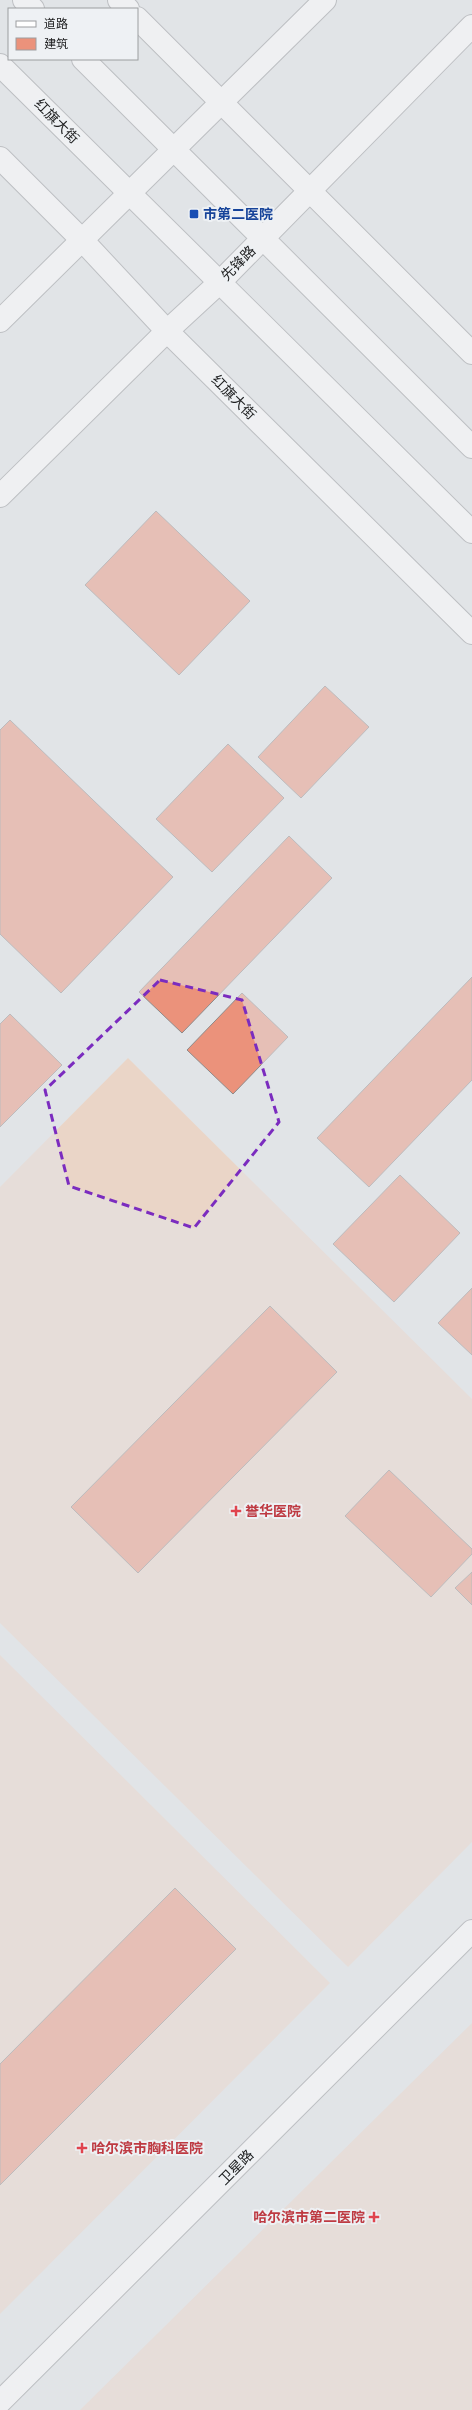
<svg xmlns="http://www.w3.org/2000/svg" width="472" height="2410" viewBox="0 0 472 2410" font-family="'Roboto Condensed','Noto Sans SC',sans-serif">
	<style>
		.medical { fill: #ead5c7 }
		.building { fill: #eb927b; stroke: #8e8a89 }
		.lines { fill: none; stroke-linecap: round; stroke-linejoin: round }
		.tertiary-casing { stroke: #919497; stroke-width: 24 }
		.primary-casing { stroke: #919497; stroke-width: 24 }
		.tertiary { stroke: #fff; stroke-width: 22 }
		.primary { stroke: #fff; stroke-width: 22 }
		.marked { fill: none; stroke: #7b2cbf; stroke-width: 3; stroke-dasharray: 8 5; stroke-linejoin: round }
		.transit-dot { fill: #1a4fb4; stroke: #eef1f4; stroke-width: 1.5 }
		.health-dot { fill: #e0444e; stroke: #eef1f4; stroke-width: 1.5 }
		.labels { text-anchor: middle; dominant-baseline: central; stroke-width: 4; stroke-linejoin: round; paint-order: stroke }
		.street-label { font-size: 14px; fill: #202122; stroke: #eef1f4 }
		.transit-label { font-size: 14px; font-weight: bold; fill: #164399; stroke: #eef1f4; text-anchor: start }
		.health-label { font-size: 14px; font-weight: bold; fill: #be3a42; stroke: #eef1f4; text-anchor: start }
	</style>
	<rect width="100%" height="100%" fill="#e1e4e7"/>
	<g class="medical">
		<polygon points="128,1058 472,1399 472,1842 348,1967 0,1623 0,1187"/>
		<polygon points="0,1655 330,1983 0,2314"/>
		<polygon points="472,2023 472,2410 80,2410"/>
	</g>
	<g class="building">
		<polygon points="156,511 250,601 179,675 85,585"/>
		<polygon points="325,686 369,727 301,798 258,757"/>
		<polygon points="10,720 173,877 61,993 0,934 0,730"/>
		<polygon points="228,744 284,798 212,872 156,819"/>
		<polygon points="289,836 332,878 182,1033 139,992"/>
		<polygon points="472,977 472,1080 369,1187 317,1138"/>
		<polygon points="242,993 288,1037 233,1094 187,1050"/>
		<polygon points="10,1014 62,1065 0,1127 0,1024"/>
		<polygon points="400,1175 460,1233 394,1302 333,1244"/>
		<polygon points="472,1288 472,1355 438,1323"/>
		<polygon points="270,1306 337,1372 138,1573 71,1507"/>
		<polygon points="389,1470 472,1549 472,1554 431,1597 345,1516"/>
		<polygon points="472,1572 472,1605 455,1588"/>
		<polygon points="175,1888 236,1949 0,2185 0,2064"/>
	</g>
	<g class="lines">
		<defs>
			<polyline id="tertiary" points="0,2402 472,1931"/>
			<g id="primary">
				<polyline points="24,0 33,9"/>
				<polyline points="119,0 128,9"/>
				<polyline points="137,18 472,353"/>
				<polyline points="83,59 472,447"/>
				<polyline points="0,65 472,532"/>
				<polyline points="0,158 83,241 167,331 472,633"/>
				<polyline points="0,321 325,0"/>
				<polyline points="0,496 167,331 219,283 472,26"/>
			</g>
		</defs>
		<use href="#tertiary" class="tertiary-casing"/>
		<use href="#primary" class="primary-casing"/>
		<use href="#tertiary" class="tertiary"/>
		<use href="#primary" class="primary"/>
	</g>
	<path d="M0 0H472V2410H0ZM 160,980 L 242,1000 L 279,1122 L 194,1228 L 69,1186 L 45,1090 Z" fill="#e1e4e7" fill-opacity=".55" fill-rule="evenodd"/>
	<path class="marked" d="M 160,980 L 242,1000 L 279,1122 L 194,1228 L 69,1186 L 45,1090 Z"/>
	<rect class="transit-dot" x="189" y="209" width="10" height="10" rx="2"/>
	<g class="health-dot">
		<path d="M234 1505h4v4h4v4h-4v4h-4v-4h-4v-4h4z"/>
		<path d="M80 2142h4v4h4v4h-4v4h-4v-4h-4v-4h4z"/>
		<path d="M372 2211h4v4h4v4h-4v4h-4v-4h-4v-4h4z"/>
	</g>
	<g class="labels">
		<g class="street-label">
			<text transform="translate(57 121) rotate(45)">红旗大街</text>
			<text transform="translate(238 263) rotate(-45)">先锋路</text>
			<text transform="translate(234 397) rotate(45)">红旗大街</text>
			<text transform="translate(236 2167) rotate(-45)">卫星路</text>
		</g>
		<g class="transit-label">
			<text x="203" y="214">市第二医院</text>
		</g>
		<g class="health-label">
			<text x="245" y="1511">誉华医院</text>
			<text x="91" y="2148">哈尔滨市胸科医院</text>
			<text x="365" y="2217" text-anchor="end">哈尔滨市第二医院</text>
		</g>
	</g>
	<rect x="8" y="8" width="130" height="52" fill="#eef1f4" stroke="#9c9ea0"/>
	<rect x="16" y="21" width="20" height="6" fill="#ffffff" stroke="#9c9ea0"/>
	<text x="44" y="28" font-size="12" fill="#202122">道路</text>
	<rect x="16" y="38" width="20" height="12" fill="#eb927b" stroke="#9c9ea0"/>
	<text x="44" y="48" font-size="12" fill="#202122">建筑</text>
</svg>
